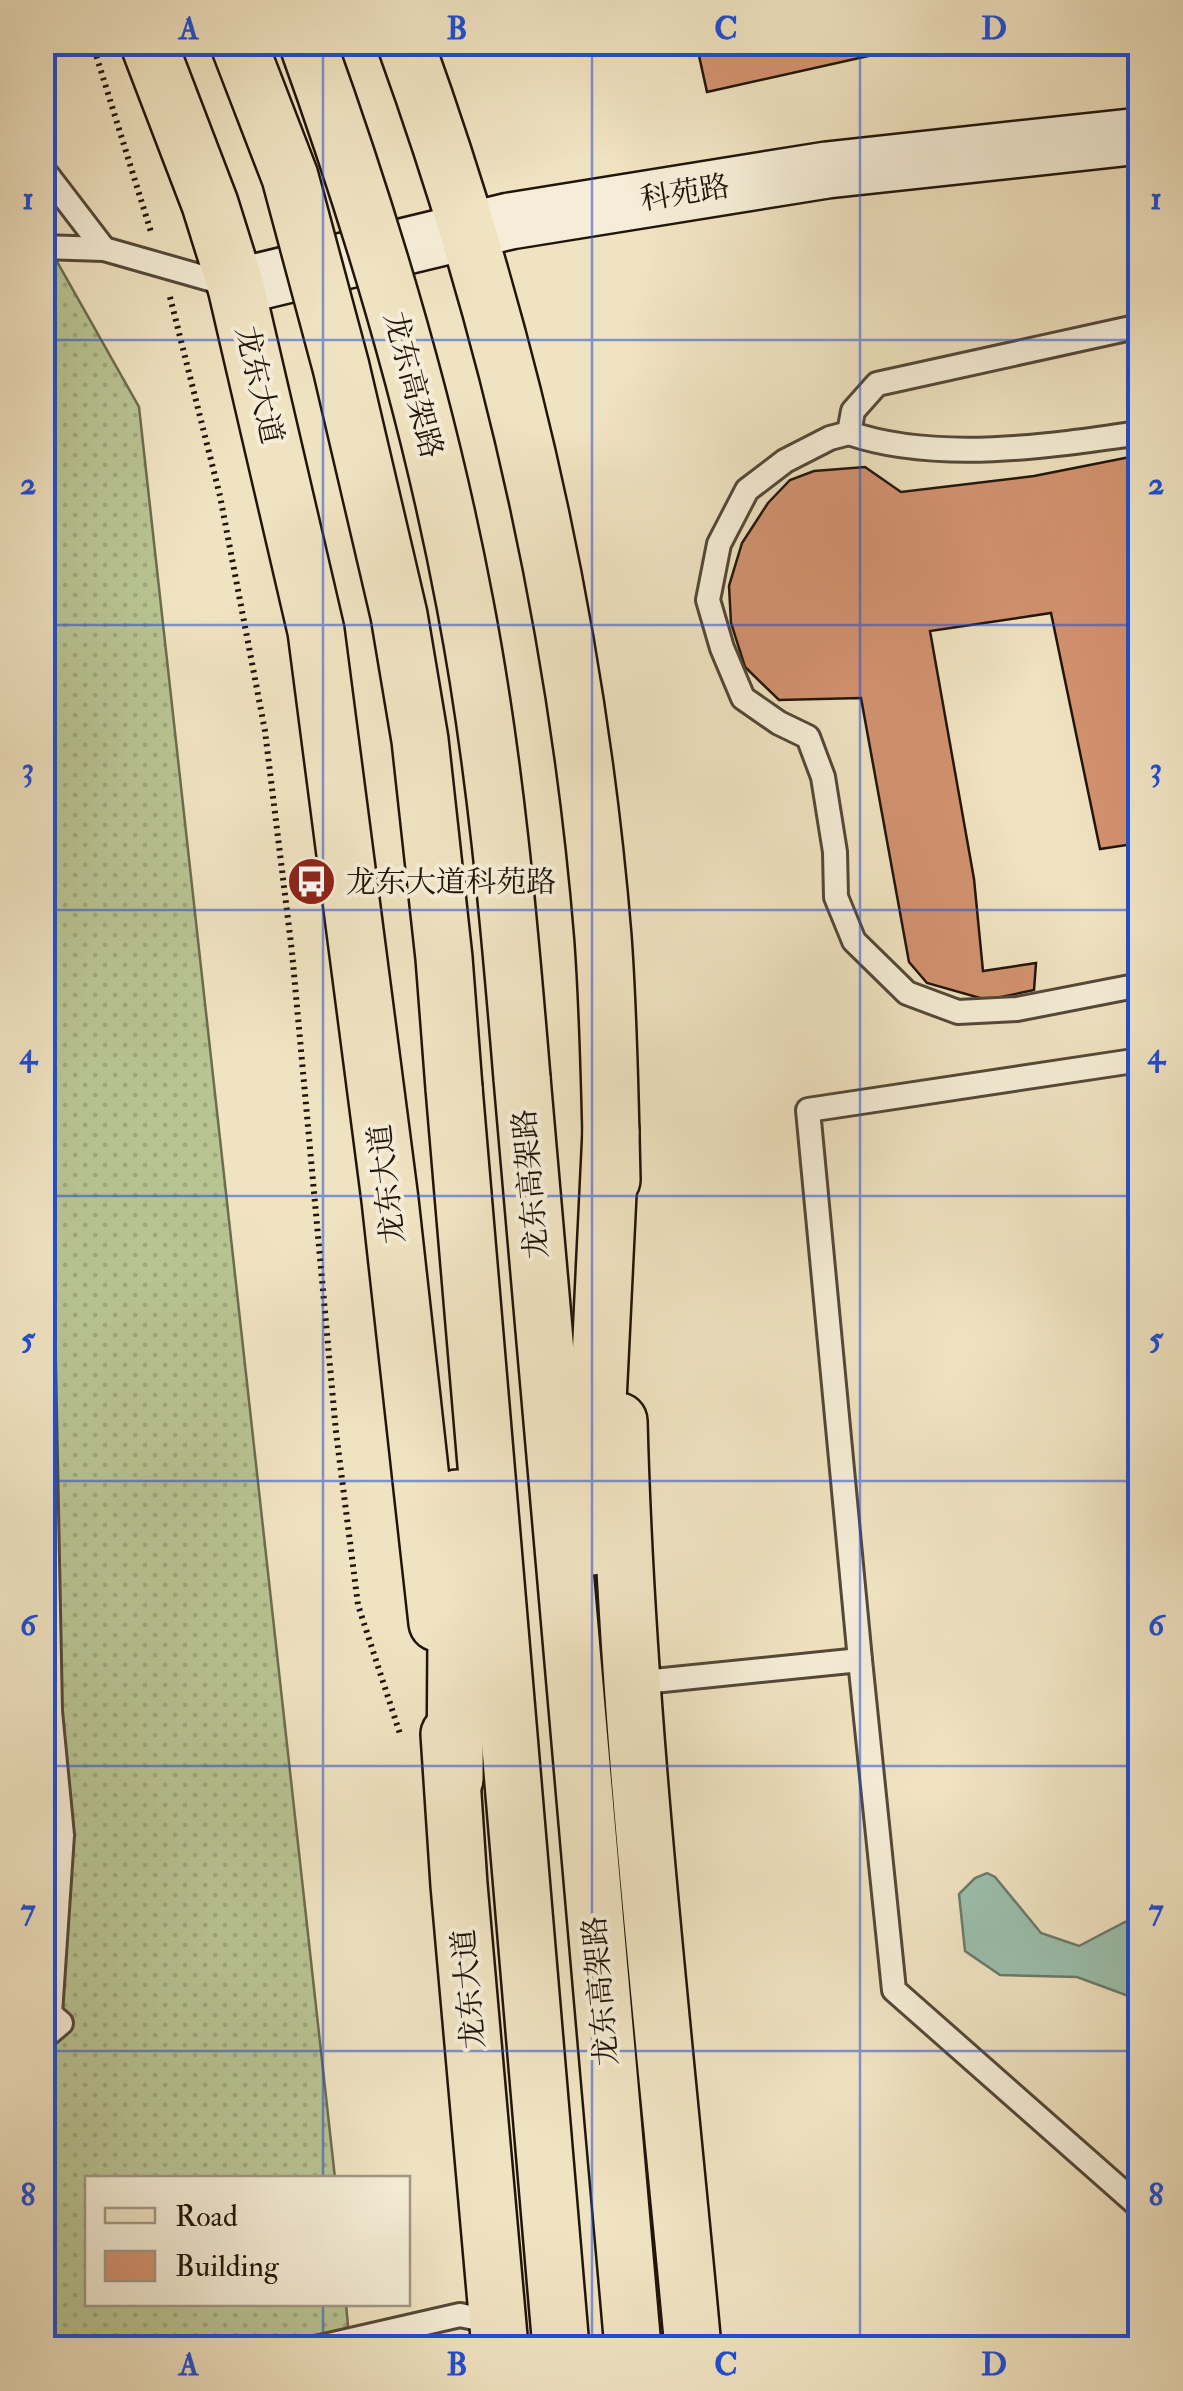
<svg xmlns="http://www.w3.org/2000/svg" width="1183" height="2391" viewBox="0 0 1183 2391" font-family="'IM FELL Double Pica','Noto Serif SC',serif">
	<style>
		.grass { fill: url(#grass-dots); stroke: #6c6c4e; stroke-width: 2.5 }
		.water { fill: #9bbfad; stroke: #6a7b6c; stroke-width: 2.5 }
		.building { fill: #d39270; stroke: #20150a; stroke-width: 2.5 }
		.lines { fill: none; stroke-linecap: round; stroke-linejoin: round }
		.lane-casing { stroke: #544838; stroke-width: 28 }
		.secondary-casing { stroke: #20150a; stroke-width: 60 }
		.primary-casing { stroke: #20150a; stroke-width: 60 }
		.highway-casing { stroke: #20150a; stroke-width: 60 }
		.path { stroke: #20150a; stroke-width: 6; stroke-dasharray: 2.5 5; stroke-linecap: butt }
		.lane { stroke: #f5edd7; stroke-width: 22 }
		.secondary { stroke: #f5edd7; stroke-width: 55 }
		.primary { stroke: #f0e3c1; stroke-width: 55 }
		.highway { stroke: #f0e3c1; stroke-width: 55 }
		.highway-bridge-casing { stroke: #20150a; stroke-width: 60; stroke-linecap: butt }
		.highway-bridge { stroke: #f0e3c1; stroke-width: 55 }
		.grid { fill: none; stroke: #1d4ed8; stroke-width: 2.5; stroke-opacity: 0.55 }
		.labels { text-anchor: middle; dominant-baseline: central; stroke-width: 8; stroke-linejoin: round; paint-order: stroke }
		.street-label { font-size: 30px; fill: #20150a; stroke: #f5edd7 }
		.poi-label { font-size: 30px; fill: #20150a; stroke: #f5edd7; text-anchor: start }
		.neatline { fill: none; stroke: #1d4ed8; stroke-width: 4 }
		.grid-label { font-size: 32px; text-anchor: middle; font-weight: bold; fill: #1d4ed8 }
	</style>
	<defs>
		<pattern id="grass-dots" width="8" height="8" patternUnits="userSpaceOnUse" patternTransform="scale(2.5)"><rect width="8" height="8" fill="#b9c493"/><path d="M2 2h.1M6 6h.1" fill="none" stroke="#9fa87d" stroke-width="1.8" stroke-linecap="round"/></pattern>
	</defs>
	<rect width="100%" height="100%" fill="#f0e3c1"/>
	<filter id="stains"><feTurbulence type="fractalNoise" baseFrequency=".002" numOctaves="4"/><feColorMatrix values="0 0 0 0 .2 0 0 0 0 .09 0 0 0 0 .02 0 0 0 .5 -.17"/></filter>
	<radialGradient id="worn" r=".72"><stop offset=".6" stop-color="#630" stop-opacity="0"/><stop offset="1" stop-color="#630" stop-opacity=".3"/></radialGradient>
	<polygon class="grass" points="42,235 139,407 335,2178 88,2178 88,2304 346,2304 350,2348 43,2348"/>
	<polygon class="water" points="987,1873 995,1877 1041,1933 1079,1946 1125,1922 1140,1920 1140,2012 1126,1995 1077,1977 1000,1975 965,1951 959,1894 975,1878"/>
	<g class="building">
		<polygon points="696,42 931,42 707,92"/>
		<polygon points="1140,455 1140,843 1100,849 1051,613 930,631 974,879 983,971 1036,963 1034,990 987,1000 927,983 909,962 861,698 779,700 745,667 731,623 729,586 742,543 768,503 790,480 814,471 865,467 901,492 1034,476"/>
	</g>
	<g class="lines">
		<defs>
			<g id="lane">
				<polyline points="42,168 104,249"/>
				<polyline points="42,247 104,249 234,286"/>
				<path d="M 1140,326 L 877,384 L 853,411 L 849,433 C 936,463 1051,446 1140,433"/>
				<polyline points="849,433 830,438 785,461 747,490 719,544 708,600 722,648 743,698 779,723 808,737 823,777 835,852 836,897 854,941 907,993 958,1012 1017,1009 1140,985"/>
				<polyline points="42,1307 50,1711 42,1720"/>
				<polyline points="860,1660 808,1110 1140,1060"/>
				<polyline points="634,1683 860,1660 894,1990 1140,2207"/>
				<polyline points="50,2014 62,1835 50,1711"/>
				<polyline points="42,2039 61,2023 45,2009"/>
				<polyline points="316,2348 460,2315 498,2323"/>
			</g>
			<polyline id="secondary" points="236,287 510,221 827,170 1140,136"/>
			<g id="primary">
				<polyline points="148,42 210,204 236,287 316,631 390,1200 437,1623"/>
				<path d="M 405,42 C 509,330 578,632 603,937 C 609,1018 610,1099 612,1180"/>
				<path d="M 619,1421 C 627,1731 665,2040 693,2348"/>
				<polyline points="449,1734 459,1885 500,2348"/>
			</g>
			<g id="highway">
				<polyline points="522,1078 633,2348"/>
				<polyline points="454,1088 561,2348"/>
				<polyline points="591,1547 611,1131"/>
				<polyline points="455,1779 457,1498"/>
			</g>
		</defs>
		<use href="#lane" class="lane-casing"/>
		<use href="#secondary" class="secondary-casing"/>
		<use href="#primary" class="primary-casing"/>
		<use href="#highway" class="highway-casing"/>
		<g class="path">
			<polyline points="92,42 151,232"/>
			<polyline points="170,297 220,496 265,731 292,952 336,1432 358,1605 401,1737"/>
		</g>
		<use href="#lane" class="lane"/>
		<use href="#secondary" class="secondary"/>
		<use href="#primary" class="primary"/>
		<use href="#highway" class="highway"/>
		<defs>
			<g id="highway-bridge">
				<polyline points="238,42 290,177 341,367 399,615 420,740 444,958 454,1088"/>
				<path d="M 307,42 C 373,225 429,413 465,604 C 495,760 509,920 522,1078"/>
			</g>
		</defs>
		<use href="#highway-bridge" class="highway-bridge-casing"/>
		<use href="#highway-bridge" class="highway-bridge"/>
	</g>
	<path class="grid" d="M 323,42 L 323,2178M 592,42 L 592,2348M 860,42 L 860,2348M 42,340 L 1140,340M 42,625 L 1140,625M 42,910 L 1140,910M 42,1196 L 1140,1196M 42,1481 L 1140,1481M 42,1766 L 1140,1766M 42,2051 L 1140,2051M 323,2304 L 323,2348"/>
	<defs>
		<symbol id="bus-disc" viewBox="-11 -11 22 22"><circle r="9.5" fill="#8f2418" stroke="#f5edd7"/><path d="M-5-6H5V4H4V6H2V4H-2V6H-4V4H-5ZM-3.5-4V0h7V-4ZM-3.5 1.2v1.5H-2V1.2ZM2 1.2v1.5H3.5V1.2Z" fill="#fff"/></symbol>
	</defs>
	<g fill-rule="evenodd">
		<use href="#bus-disc" x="284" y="854" width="55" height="55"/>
	</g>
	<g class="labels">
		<g class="street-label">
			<text transform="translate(685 193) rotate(-9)">科苑路</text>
			<text transform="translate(259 385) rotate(77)">龙东大道</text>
			<text transform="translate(413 385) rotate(75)">龙东高架路</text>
			<text transform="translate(387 1184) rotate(-97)">龙东大道</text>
			<text transform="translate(531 1184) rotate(-95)">龙东高架路</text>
			<text transform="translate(469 1989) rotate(-95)">龙东大道</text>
			<text transform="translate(601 1991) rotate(-95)">龙东高架路</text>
		</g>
		<g class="poi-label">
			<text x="346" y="882">龙东大道科苑路</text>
		</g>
	</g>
	<rect width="1183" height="2391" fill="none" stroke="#f0e3c1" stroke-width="110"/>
	<rect x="85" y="2176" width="325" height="130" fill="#f5edd7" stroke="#a09785" stroke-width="2.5"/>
	<rect x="105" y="2208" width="50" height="15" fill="#f0e3c1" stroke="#a09785" stroke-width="2.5"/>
	<text x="175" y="2226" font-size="30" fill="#20150a">Road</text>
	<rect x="105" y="2251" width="50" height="30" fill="#d39270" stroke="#a09785" stroke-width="2.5"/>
	<text x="175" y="2276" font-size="30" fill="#20150a">Building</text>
	<rect x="55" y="55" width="1073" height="2281" class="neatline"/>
	<g class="grid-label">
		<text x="189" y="39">A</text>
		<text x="457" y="39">B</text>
		<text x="726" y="39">C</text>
		<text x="994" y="39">D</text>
		<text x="28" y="209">1</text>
		<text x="1156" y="209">1</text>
		<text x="28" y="494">2</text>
		<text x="1156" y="494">2</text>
		<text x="28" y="779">3</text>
		<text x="1156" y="779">3</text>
		<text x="28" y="1064">4</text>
		<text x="1156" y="1064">4</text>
		<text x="28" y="1349">5</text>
		<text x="1156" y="1349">5</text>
		<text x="28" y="1635">6</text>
		<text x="1156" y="1635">6</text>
		<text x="28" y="1920">7</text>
		<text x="1156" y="1920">7</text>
		<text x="28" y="2205">8</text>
		<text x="1156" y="2205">8</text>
		<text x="189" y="2375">A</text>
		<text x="457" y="2375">B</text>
		<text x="726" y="2375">C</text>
		<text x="994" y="2375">D</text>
	</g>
	<rect width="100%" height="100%" filter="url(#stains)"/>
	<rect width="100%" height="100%" fill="url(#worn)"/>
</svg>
